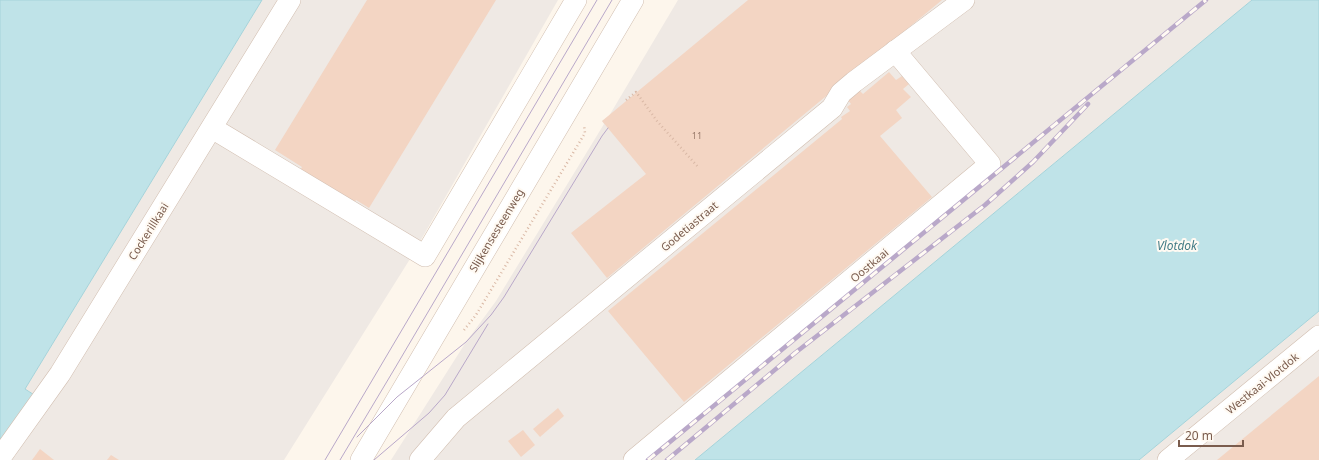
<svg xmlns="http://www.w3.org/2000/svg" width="1319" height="460" viewBox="0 0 1319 460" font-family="'Noto Sans',sans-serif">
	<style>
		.industrial { fill: #efe9e4 }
		.water { fill: #bfe3e8; stroke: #a5d3da }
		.building { fill: #f3d5c3 }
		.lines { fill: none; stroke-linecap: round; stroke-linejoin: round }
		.minor-casing { stroke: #d1beb0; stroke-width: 22 }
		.path { stroke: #d9b8a5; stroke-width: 2.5; stroke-dasharray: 1 3; stroke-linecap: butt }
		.minor { stroke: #fff; stroke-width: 21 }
		.tram { stroke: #b9a8c9; stroke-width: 1 }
		.rail-casing { stroke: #b9a8c9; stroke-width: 4.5 }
		.rail { stroke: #fffaf3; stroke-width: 3; stroke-dasharray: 9; stroke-linecap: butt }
		.labels { text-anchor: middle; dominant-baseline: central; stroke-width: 4; stroke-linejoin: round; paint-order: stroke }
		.number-label { font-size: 9px; fill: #987a6a }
		.street-label { font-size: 11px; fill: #7a5c4d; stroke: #fffaf3 }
		.water-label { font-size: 12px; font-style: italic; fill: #437c86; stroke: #fffaf3 }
	</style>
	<rect width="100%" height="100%" fill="#fdf6ec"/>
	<g class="industrial">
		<polygon points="262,0 558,0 410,259 284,460 0,460 39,397 25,389"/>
		<polygon points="678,0 1252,0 695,460 391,460 466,342 496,301 604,124 602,121 609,116"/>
		<polygon points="1319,311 1319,460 1139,460"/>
	</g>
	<g class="water">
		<polygon points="0,0 262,0 25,389 39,398 0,451"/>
		<polygon points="1252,0 1319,0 1319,311 1139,460 695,460"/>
	</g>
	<g class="building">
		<polygon points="367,0 496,0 369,208 356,200 348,213 294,180 302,167 275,150"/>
		<polygon points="748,0 942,0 607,278 571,233 646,174 602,121"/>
		<polygon points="889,72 896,80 902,76 909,84 903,89 911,97 896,110 902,118 880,136 932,197 684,402 608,311 842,119 841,117 850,111 847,107 851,104 847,99 859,90 863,94"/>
		<polygon points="1319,376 1319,460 1217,460"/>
		<polygon points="558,408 564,416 540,437 533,429"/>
		<polygon points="523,430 535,445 521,457 508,441"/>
		<polygon points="40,449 54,460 32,460"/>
		<polygon points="111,455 119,460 107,460"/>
	</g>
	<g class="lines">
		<defs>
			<g id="minor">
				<polyline points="212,128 425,256 576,0"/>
				<polyline points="0,458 60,374 290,0"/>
				<polyline points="361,460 633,0"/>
				<polyline points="420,460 456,418 832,108 841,93 854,82 964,0"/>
				<polyline points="634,460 990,164 895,51"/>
				<polyline points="1168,460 1319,336"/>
			</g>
		</defs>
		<use href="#minor" class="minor-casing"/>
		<g class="path">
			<polyline points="626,100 636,92 657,121 699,168"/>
			<polyline points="464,330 476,315 585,133 584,125"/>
		</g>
		<use href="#minor" class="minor"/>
		<g class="tram">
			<polyline points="357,437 397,397 466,342 491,315 504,297 602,136 608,128"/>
			<polyline points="325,460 597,0"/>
			<polyline points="340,460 395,368 612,0"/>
			<polyline points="374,460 429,413 445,395 488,324"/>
		</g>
		<defs>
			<g id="rail">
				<polyline points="648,460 1206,0"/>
				<polyline points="667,460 795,353 985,205 1033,162 1088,104"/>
			</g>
		</defs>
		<use href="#rail" class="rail-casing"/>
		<use href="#rail" class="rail"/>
	</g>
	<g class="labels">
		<g class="number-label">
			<text x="697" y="135">11</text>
		</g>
		<g class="street-label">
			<text transform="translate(689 226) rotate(-40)">Godetiastraat</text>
			<text transform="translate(496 230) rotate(-59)">Slijkensesteenweg</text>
			<text transform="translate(148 231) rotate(-58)">Cockerillkaai</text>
			<text transform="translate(869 265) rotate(-40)">Oostkaai</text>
			<text transform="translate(1262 383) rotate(-39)">Westkaai-Vlotdok</text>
		</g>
		<g class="water-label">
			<text x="1177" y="245">Vlotdok</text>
		</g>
	</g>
	<path d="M1179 440v6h64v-6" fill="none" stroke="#7a5c4d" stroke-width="2"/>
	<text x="1185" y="440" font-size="12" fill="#7a5c4d" stroke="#fffaf3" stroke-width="3" paint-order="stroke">20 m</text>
</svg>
